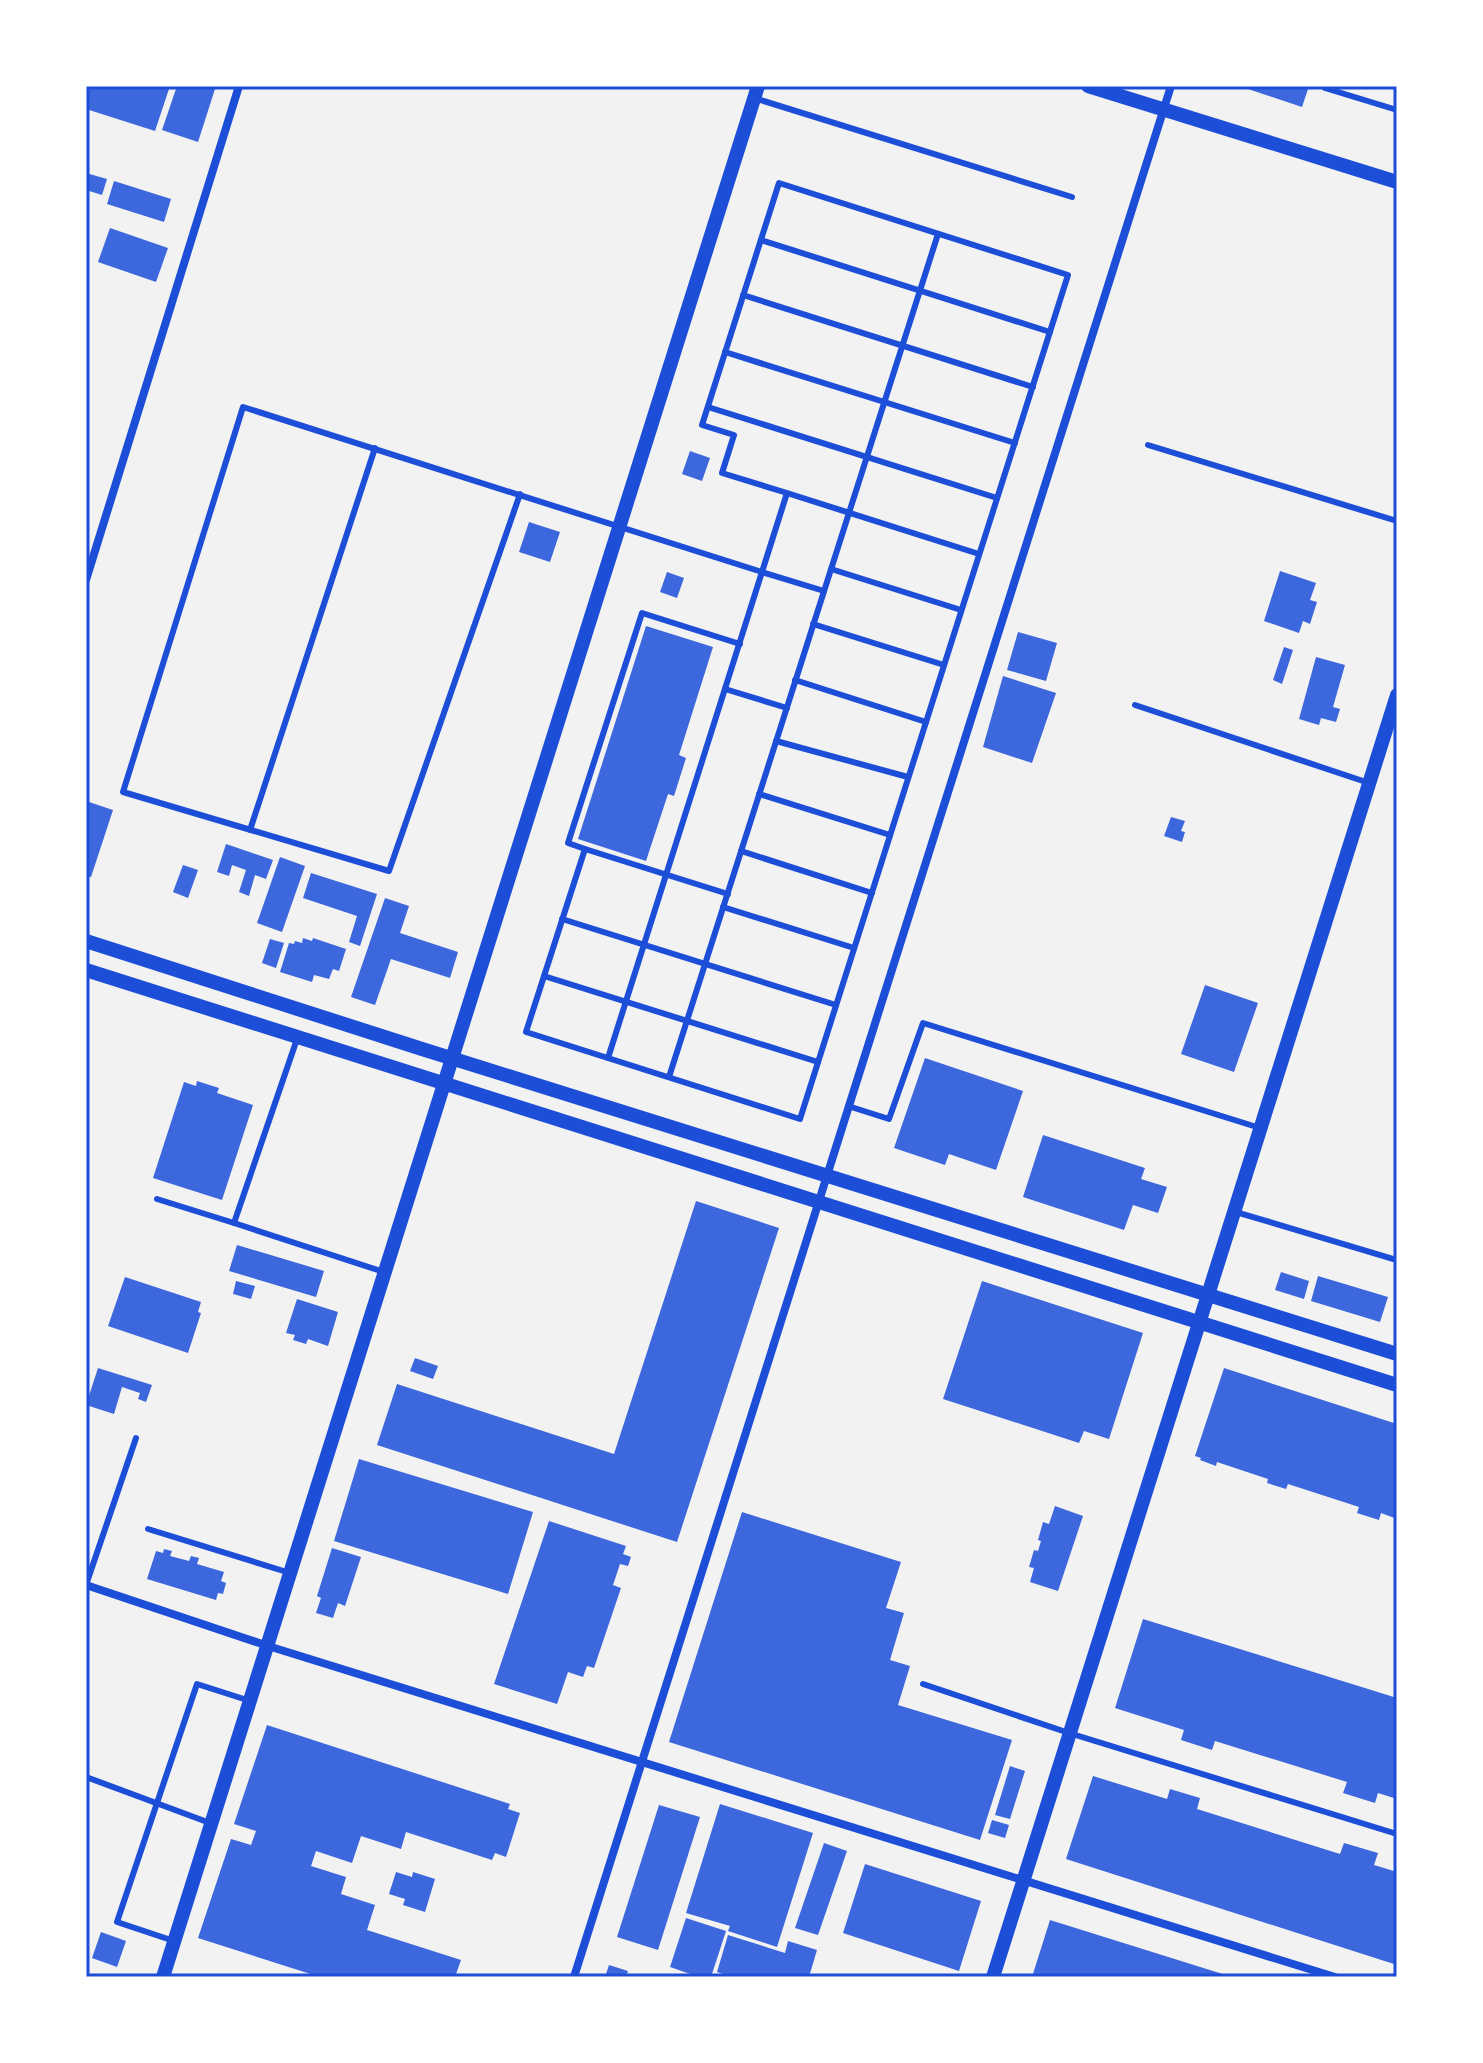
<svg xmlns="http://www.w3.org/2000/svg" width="1483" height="2063" viewBox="0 0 1483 2063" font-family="'Times New Roman',serif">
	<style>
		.building { fill: #3d67dc }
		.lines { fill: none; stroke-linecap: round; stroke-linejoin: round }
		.service { stroke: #1d4ed8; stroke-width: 6 }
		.minor { stroke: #1d4ed8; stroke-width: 8 }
		.tertiary { stroke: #1d4ed8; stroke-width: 14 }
		.neatline { fill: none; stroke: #1d4ed8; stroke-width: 3 }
	</style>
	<rect width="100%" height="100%" fill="#f2f2f2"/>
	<g class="building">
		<polygon points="86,86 170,86 155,131 86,109"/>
		<polygon points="177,86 205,86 215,89 198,142 162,130"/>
		<polygon points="1239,86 1309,86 1302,107"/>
		<polygon points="86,173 107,179 102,195 86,190"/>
		<polygon points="114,181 171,199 164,222 107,204"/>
		<polygon points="110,228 168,248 156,282 98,262"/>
		<polygon points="690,451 710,458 702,481 682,474"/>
		<polygon points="529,522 560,532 550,562 519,552"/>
		<polygon points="1280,571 1316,583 1310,600 1317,602 1310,624 1303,621 1299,633 1264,621"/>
		<polygon points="667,572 684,578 677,598 660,592"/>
		<polygon points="646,626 713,647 679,755 686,758 674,796 668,794 646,861 578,839"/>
		<polygon points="1018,632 1057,643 1046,681 1007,670"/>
		<polygon points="1284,647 1293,650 1282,684 1273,680"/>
		<polygon points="1316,657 1345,665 1333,707 1340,709 1336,722 1321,718 1319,725 1299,719"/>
		<polygon points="1003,676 1056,693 1032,763 983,747"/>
		<polygon points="86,801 113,810 91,877 86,876"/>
		<polygon points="1171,817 1185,821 1181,831 1185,832 1182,842 1164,836"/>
		<polygon points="226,844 273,860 266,879 255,875 249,896 239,892 246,870 232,865 229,876 217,872"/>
		<polygon points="280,857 305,866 282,932 257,923"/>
		<polygon points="183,865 198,870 188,898 173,892"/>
		<polygon points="311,873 377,894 360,946 349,942 357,916 303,898"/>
		<polygon points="385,898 409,906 400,933 458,952 450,978 391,959 375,1005 351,997"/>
		<polygon points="303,938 312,941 313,938 346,949 339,971 333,969 329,979 314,975 312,982 280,972 289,943 294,944 295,941 302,943"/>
		<polygon points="270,939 284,943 276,968 262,963"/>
		<polygon points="1205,985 1258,1003 1234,1072 1181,1054"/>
		<polygon points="925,1058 1023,1091 996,1170 949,1154 945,1165 894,1148"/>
		<polygon points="197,1081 219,1088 217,1093 253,1105 222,1200 153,1178 184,1082 196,1086"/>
		<polygon points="1043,1135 1145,1168 1141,1179 1167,1187 1158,1213 1133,1205 1124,1230 1023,1197"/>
		<polygon points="696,1201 779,1228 677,1542 377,1445 397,1384 614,1454"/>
		<polygon points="237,1245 324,1271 316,1297 229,1271"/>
		<polygon points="1281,1272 1309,1281 1304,1299 1275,1290"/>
		<polygon points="1318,1276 1388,1297 1380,1322 1311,1301"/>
		<polygon points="125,1277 201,1302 198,1312 201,1313 188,1353 108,1326"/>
		<polygon points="236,1281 255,1286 251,1299 233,1294"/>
		<polygon points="982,1281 1143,1333 1109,1439 1084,1431 1079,1443 943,1399"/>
		<polygon points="297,1299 338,1312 328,1346 308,1339 306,1344 293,1340 295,1335 286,1333"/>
		<polygon points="415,1358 438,1366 433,1379 410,1371"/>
		<polygon points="98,1368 152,1385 146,1402 138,1399 140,1393 122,1387 114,1414 86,1405"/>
		<polygon points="1224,1368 1397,1424 1397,1519 1381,1513 1379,1520 1357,1513 1359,1507 1288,1484 1286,1489 1267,1483 1268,1479 1217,1462 1216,1466 1200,1460 1201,1458 1195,1456"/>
		<polygon points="359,1459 533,1512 508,1594 334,1541"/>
		<polygon points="1055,1506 1083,1516 1058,1591 1030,1582 1034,1568 1029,1567 1034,1550 1038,1551 1041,1541 1038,1540 1043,1522 1049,1524"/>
		<polygon points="742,1512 901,1562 886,1608 904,1613 890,1660 910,1666 898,1705 1012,1740 980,1840 669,1742"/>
		<polygon points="549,1521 626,1546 623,1554 631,1557 628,1566 620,1564 613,1585 621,1588 594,1668 587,1666 583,1677 568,1672 557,1704 494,1684"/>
		<polygon points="332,1548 361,1557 345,1606 338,1603 333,1618 316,1613 321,1598 317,1596"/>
		<polygon points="164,1549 172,1551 170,1556 189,1561 191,1556 199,1558 197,1564 224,1572 221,1581 226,1583 223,1594 218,1593 216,1600 147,1579 156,1551 163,1553"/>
		<polygon points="1143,1619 1397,1698 1397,1799 1378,1793 1375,1803 1343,1793 1347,1782 1215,1741 1212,1750 1181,1740 1184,1730 1115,1708"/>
		<polygon points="267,1725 510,1804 508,1809 520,1813 506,1857 495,1853 492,1860 406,1832 401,1849 361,1836 352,1863 316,1851 311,1866 346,1877 341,1894 375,1905 367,1930 461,1960 455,1977 320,1977 198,1938 231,1839 251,1845 256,1831 234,1824"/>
		<polygon points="1010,1766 1025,1771 1010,1819 995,1815"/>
		<polygon points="1093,1776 1167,1799 1170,1789 1200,1798 1197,1809 1340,1854 1344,1843 1378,1853 1374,1865 1397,1872 1397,1965 1066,1859"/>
		<polygon points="720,1804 813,1833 777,1947 728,1931 730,1926 686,1913"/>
		<polygon points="659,1805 700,1817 658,1950 617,1937"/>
		<polygon points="992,1820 1009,1825 1005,1838 988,1833"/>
		<polygon points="824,1843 847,1851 818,1935 795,1928"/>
		<polygon points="865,1864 981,1901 959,1971 843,1933"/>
		<polygon points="396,1872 412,1877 413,1872 435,1879 425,1912 403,1905 405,1899 389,1894"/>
		<polygon points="686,1918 726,1931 711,1977 699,1977 670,1967"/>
		<polygon points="1050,1920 1229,1976 1229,1977 1032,1977"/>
		<polygon points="101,1932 126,1941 117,1967 92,1958"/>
		<polygon points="728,1935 785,1953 788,1941 817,1950 809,1977 732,1977 717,1972"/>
		<polygon points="609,1965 628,1971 626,1977 605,1977"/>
	</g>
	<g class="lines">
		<g class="service">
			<polyline points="1326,86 1325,88 1397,110"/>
			<polyline points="754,98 1072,197"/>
			<polyline points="761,240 1050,332"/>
			<polyline points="743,295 1033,387"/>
			<polyline points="725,352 1015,443"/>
			<polyline points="708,407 997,498"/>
			<polyline points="1148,445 1397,521"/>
			<polyline points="787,493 979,554"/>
			<path d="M 520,494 L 389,871 L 123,792 L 243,407 C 416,462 589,518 762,572 L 608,1058"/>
			<polyline points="831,569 961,610"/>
			<polyline points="813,624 944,665"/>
			<polyline points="795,680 926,722"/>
			<polyline points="725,689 787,708"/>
			<polyline points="1135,705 1369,783"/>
			<polyline points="776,741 908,777"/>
			<polyline points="759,794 890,835"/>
			<polyline points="250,830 375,448"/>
			<polyline points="585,849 568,843 642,613 740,644"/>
			<polyline points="741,851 872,893"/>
			<polyline points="728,894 585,849 526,1032 800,1119 1068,275 779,183 702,425 734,435 722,473 787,493 762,572 824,591"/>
			<polyline points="723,907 854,948"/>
			<polyline points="562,919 836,1005"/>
			<polyline points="544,976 818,1062"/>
			<polyline points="297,1039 234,1223 384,1272"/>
			<polyline points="669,1077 938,234"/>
			<polyline points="848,1106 889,1119 923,1023 1260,1128"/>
			<polyline points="157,1199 234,1223"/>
			<polyline points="1236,1212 1397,1260"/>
			<polyline points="148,1529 290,1573"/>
			<polyline points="86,1585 136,1438"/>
			<polyline points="923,1684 1069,1733 1397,1834"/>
			<polyline points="86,1777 210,1823"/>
			<polyline points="174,1941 117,1922 197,1684 247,1700"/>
		</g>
		<g class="minor">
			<polyline points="86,580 239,86"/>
			<polyline points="86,1585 268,1646 1335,1977"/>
			<polyline points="574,1977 1171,86"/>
		</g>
		<g class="tertiary">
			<polyline points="1088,86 1397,182"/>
			<polyline points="86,941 422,1049 1397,1354"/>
			<polyline points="86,970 1397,1385"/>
			<polyline points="163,1977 758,86"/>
			<polyline points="993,1977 1397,695"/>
		</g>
	</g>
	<rect width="1483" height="2063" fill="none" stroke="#ffffff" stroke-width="176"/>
	<rect x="88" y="88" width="1307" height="1887" class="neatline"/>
</svg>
